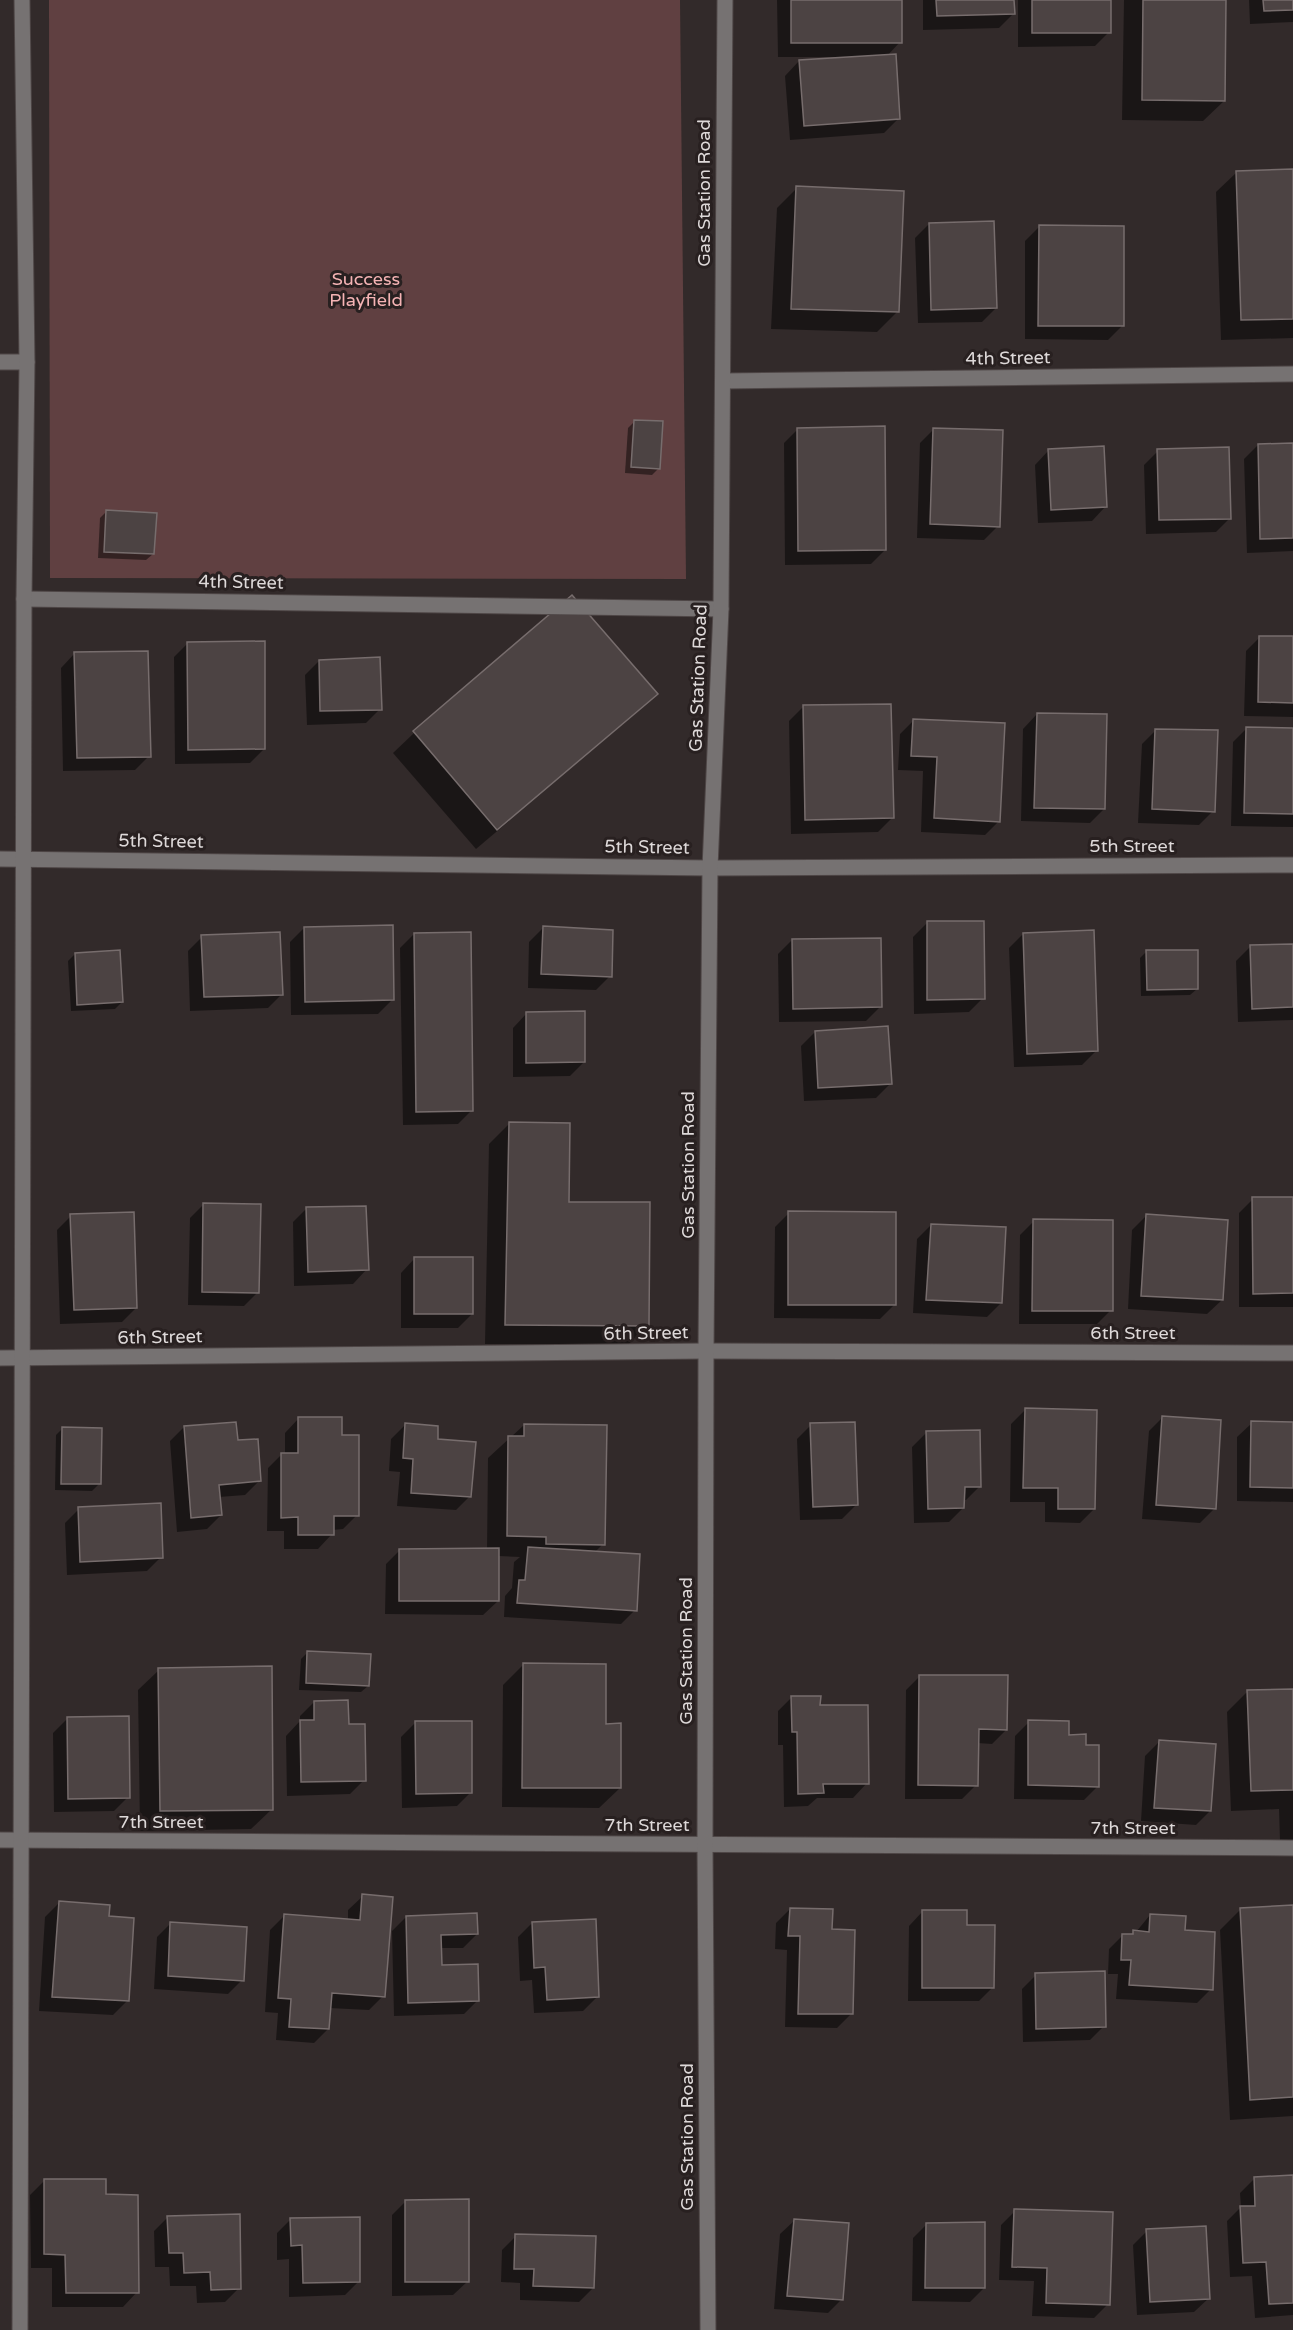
<svg xmlns="http://www.w3.org/2000/svg" width="1293" height="2330" viewBox="0 0 1293 2330" font-family="'Varela Round',sans-serif">
	<style>
		.green { fill: #604041 }
		.shadow { fill: #0007 }
		.building { fill: #4c4343; stroke: #776d6d; stroke-width: 1.5 }
		.lines { fill: none; stroke-linecap: round; stroke-linejoin: round }
		.minor-casing { stroke: #4e4646; stroke-width: 17 }
		.minor { stroke: #767272; stroke-width: 15 }
		.labels { text-anchor: middle; dominant-baseline: central; stroke-width: 6; stroke-linejoin: round; paint-order: stroke }
		.street-label { font-size: 18px; fill: #ded9d9; stroke: #282020 }
		.park-label { font-size: 18px; fill: #f5b3b4; stroke: #282020 }
	</style>
	<rect width="100%" height="100%" fill="#322a2a"/>
	<polygon class="green" points="49,0 680,0 686,579 50,578"/>
	<g class="shadow">
		<polygon points="777,0 900,0 900,42 887,56 898,119 884,133 790,140 785,76 799,61 837,59 837,57 778,57"/>
		<polygon points="923,0 1013,0 1013,14 999,28 923,30"/>
		<polygon points="1018,0 1109,0 1109,32 1095,46 1018,47"/>
		<polygon points="1124,0 1225,0 1224,101 1203,121 1122,120"/>
		<polygon points="1249,0 1293,0 1293,22 1250,24"/>
		<polygon points="1293,170 1293,338 1221,340 1216,192 1237,172"/>
		<polygon points="797,188 897,312 877,332 771,329 777,208"/>
		<polygon points="929,224 996,308 982,322 918,323 915,238"/>
		<polygon points="1039,227 1122,326 1108,340 1025,339 1025,241"/>
		<polygon points="635,421 659,468 652,475 625,473 628,428"/>
		<polygon points="798,429 885,550 871,564 785,565 784,443"/>
		<polygon points="934,429 998,526 984,540 917,538 920,443"/>
		<polygon points="1293,444 1293,551 1247,553 1244,459 1258,445"/>
		<polygon points="1049,450 1106,506 1092,521 1038,523 1035,465"/>
		<polygon points="1158,451 1230,518 1216,532 1146,534 1144,465"/>
		<polygon points="107,511 153,554 146,560 98,558 100,518"/>
		<polygon points="572,597 656,694 635,714 476,849 393,753 414,733"/>
		<polygon points="1260,637 1293,638 1293,717 1244,716 1246,651"/>
		<polygon points="188,643 264,749 250,763 175,764 174,657"/>
		<polygon points="75,653 149,756 135,770 63,771 61,668"/>
		<polygon points="319,661 380,709 366,723 307,725 305,675"/>
		<polygon points="803,707 892,818 878,832 791,834 789,721"/>
		<polygon points="1037,714 1104,809 1090,823 1021,821 1023,729"/>
		<polygon points="914,720 999,821 985,835 921,832 923,771 898,770 900,734"/>
		<polygon points="1247,728 1293,730 1293,827 1231,826 1233,742"/>
		<polygon points="1156,730 1213,811 1199,825 1138,823 1142,744"/>
		<polygon points="927,923 983,998 969,1012 914,1014 913,937"/>
		<polygon points="304,928 392,1000 378,1014 291,1015 290,942"/>
		<polygon points="543,928 610,976 596,990 528,988 529,942"/>
		<polygon points="414,934 472,1110 458,1124 403,1125 400,948"/>
		<polygon points="1023,934 1097,1050 1082,1065 1014,1067 1009,948"/>
		<polygon points="202,937 282,994 268,1008 190,1011 188,951"/>
		<polygon points="792,940 880,1007 866,1021 779,1022 778,954"/>
		<polygon points="1293,945 1293,1020 1238,1022 1236,961 1250,947"/>
		<polygon points="1147,951 1197,989 1190,995 1141,996 1140,958"/>
		<polygon points="75,954 122,1002 115,1009 71,1011 68,961"/>
		<polygon points="527,1013 584,1062 570,1076 513,1077 513,1028"/>
		<polygon points="815,1032 890,1084 876,1098 804,1101 801,1046"/>
		<polygon points="509,1124 567,1203 647,1325 627,1346 485,1344 489,1144"/>
		<polygon points="1253,1199 1293,1199 1293,1307 1239,1307 1239,1213"/>
		<polygon points="204,1204 258,1292 244,1306 188,1305 190,1218"/>
		<polygon points="307,1208 367,1269 353,1284 294,1286 293,1222"/>
		<polygon points="789,1213 894,1305 880,1319 774,1318 775,1227"/>
		<polygon points="71,1216 136,1308 122,1322 60,1324 57,1230"/>
		<polygon points="1146,1216 1222,1300 1207,1314 1128,1309 1132,1230"/>
		<polygon points="1034,1221 1111,1310 1097,1324 1019,1324 1020,1235"/>
		<polygon points="931,1225 1001,1303 987,1317 913,1313 917,1239"/>
		<polygon points="415,1258 472,1314 458,1328 401,1328 401,1273"/>
		<polygon points="1025,1410 1094,1509 1080,1523 1045,1522 1045,1502 1010,1502 1011,1424"/>
		<polygon points="1163,1417 1214,1509 1200,1523 1142,1519 1149,1431"/>
		<polygon points="299,1418 340,1436 357,1515 343,1529 332,1530 332,1534 318,1549 284,1549 284,1531 267,1531 268,1468 282,1454 285,1454 285,1433"/>
		<polygon points="1252,1423 1293,1424 1293,1502 1237,1501 1237,1437"/>
		<polygon points="405,1425 436,1441 470,1496 456,1510 397,1506 400,1472 389,1471 391,1439"/>
		<polygon points="524,1425 603,1544 595,1552 635,1610 621,1624 504,1617 505,1596 512,1588 514,1562 520,1557 498,1556 498,1601 483,1615 385,1614 386,1564 400,1550 487,1550 488,1458"/>
		<polygon points="811,1425 856,1505 842,1519 800,1520 797,1439"/>
		<polygon points="184,1427 259,1481 245,1495 219,1497 221,1515 207,1529 177,1532 170,1441"/>
		<polygon points="63,1428 99,1484 92,1491 55,1490 56,1435"/>
		<polygon points="926,1433 980,1486 966,1500 963,1500 963,1508 949,1522 914,1523 912,1447"/>
		<polygon points="79,1509 161,1557 147,1571 67,1575 65,1523"/>
		<polygon points="308,1652 368,1686 361,1692 299,1690 301,1659"/>
		<polygon points="523,1665 604,1725 620,1788 599,1808 502,1807 503,1685"/>
		<polygon points="159,1670 272,1809 251,1829 140,1831 138,1690"/>
		<polygon points="920,1676 1006,1730 992,1744 977,1743 976,1785 962,1799 905,1799 906,1690"/>
		<polygon points="1293,1690 1293,1841 1280,1841 1279,1809 1231,1811 1227,1712 1248,1691"/>
		<polygon points="792,1697 819,1707 867,1783 853,1798 817,1798 808,1806 784,1807 783,1745 778,1745 778,1711"/>
		<polygon points="314,1702 347,1725 364,1780 350,1794 287,1796 286,1736 300,1721 300,1716"/>
		<polygon points="67,1719 128,1797 114,1811 54,1812 53,1733"/>
		<polygon points="1029,1722 1067,1736 1084,1746 1098,1786 1084,1800 1014,1799 1015,1736"/>
		<polygon points="415,1723 471,1792 457,1806 402,1808 401,1737"/>
		<polygon points="1159,1742 1210,1811 1196,1825 1141,1821 1145,1756"/>
		<polygon points="363,1896 383,1996 369,2010 329,2008 328,2029 314,2043 276,2040 278,2013 265,2012 270,1930 284,1916 348,1921 348,1910"/>
		<polygon points="59,1903 108,1918 127,2001 113,2015 39,2011 45,1917"/>
		<polygon points="1293,1907 1293,2116 1230,2120 1220,1930 1240,1910"/>
		<polygon points="790,1909 831,1930 851,2014 837,2028 785,2027 787,1950 775,1949 776,1923"/>
		<polygon points="923,1911 966,1926 993,1987 979,2001 908,2001 909,1926"/>
		<polygon points="1150,1915 1183,1932 1211,1989 1197,2003 1116,1999 1118,1974 1108,1974 1109,1949 1123,1935 1131,1935 1136,1932"/>
		<polygon points="406,1917 477,1934 463,1948 440,1948 441,1967 478,2000 464,2014 394,2016 392,1931"/>
		<polygon points="171,1923 242,1980 228,1994 154,1989 157,1937"/>
		<polygon points="532,1923 597,1997 583,2011 534,2013 532,1980 520,1981 518,1937"/>
		<polygon points="1036,1975 1104,2026 1090,2040 1023,2042 1022,1989"/>
		<polygon points="1293,2177 1293,2315 1255,2318 1252,2276 1230,2277 1227,2221 1241,2207 1240,2193 1254,2179"/>
		<polygon points="44,2181 105,2196 137,2292 123,2307 52,2307 52,2268 31,2268 30,2195"/>
		<polygon points="406,2201 468,2281 453,2295 392,2296 392,2215"/>
		<polygon points="1015,2211 1108,2304 1094,2318 1032,2316 1034,2281 999,2280 1001,2225"/>
		<polygon points="168,2217 239,2288 225,2302 197,2303 196,2286 170,2286 169,2267 155,2267 154,2231"/>
		<polygon points="291,2219 359,2281 345,2295 289,2297 289,2259 277,2260 277,2233"/>
		<polygon points="795,2220 842,2299 828,2313 774,2309 780,2234"/>
		<polygon points="927,2224 984,2288 970,2302 912,2301 913,2238"/>
		<polygon points="1147,2231 1209,2298 1194,2312 1137,2315 1133,2245"/>
		<polygon points="516,2236 593,2288 579,2302 520,2300 520,2283 501,2282 502,2250"/>
	</g>
	<g class="building">
		<rect x="791" y="0" width="111" height="43"/>
		<polygon points="936,0 1014,0 1015,14 937,16"/>
		<rect x="1032" y="0" width="79" height="33"/>
		<polygon points="1143,0 1226,0 1225,101 1142,100"/>
		<polygon points="1263,0 1293,0 1293,10 1264,11"/>
		<polygon points="896,54 900,119 804,126 799,60"/>
		<polygon points="1293,169 1293,319 1241,320 1236,171"/>
		<polygon points="796,186 904,191 899,312 791,309"/>
		<polygon points="994,221 997,308 931,310 929,223"/>
		<polygon points="1039,225 1124,226 1124,326 1038,326"/>
		<polygon points="634,420 663,421 660,469 631,467"/>
		<polygon points="885,426 886,550 798,551 797,428"/>
		<polygon points="933,428 1003,430 1000,527 930,524"/>
		<polygon points="1293,443 1293,538 1260,539 1258,444"/>
		<polygon points="1104,446 1107,507 1051,510 1048,449"/>
		<polygon points="1229,447 1231,519 1159,520 1157,449"/>
		<polygon points="106,510 157,513 154,554 104,552"/>
		<polygon points="572,595 658,694 497,830 413,731"/>
		<polygon points="1259,636 1293,636 1293,703 1258,702"/>
		<polygon points="265,641 265,749 188,750 187,642"/>
		<polygon points="148,651 151,757 77,758 74,652"/>
		<polygon points="380,657 382,710 320,711 319,660"/>
		<polygon points="891,704 894,818 805,820 803,705"/>
		<polygon points="1037,713 1107,714 1105,809 1034,808"/>
		<polygon points="913,719 1005,723 1000,822 934,818 937,757 911,756"/>
		<polygon points="1246,727 1293,728 1293,814 1244,813"/>
		<polygon points="1155,729 1218,730 1215,812 1152,809"/>
		<polygon points="927,921 984,921 985,999 927,1000"/>
		<polygon points="393,925 394,1000 305,1002 304,927"/>
		<polygon points="543,926 613,930 612,977 541,974"/>
		<polygon points="1094,930 1098,1051 1027,1054 1023,933"/>
		<polygon points="280,932 283,995 204,997 201,935"/>
		<polygon points="471,932 473,1111 416,1112 414,933"/>
		<polygon points="881,938 882,1007 793,1009 792,939"/>
		<polygon points="1293,944 1293,1007 1252,1009 1250,945"/>
		<polygon points="120,950 123,1002 77,1005 75,953"/>
		<polygon points="1146,950 1198,950 1198,989 1147,990"/>
		<polygon points="585,1011 585,1062 526,1063 526,1012"/>
		<polygon points="888,1026 892,1084 818,1088 815,1031"/>
		<polygon points="509,1122 570,1123 569,1202 650,1202 649,1326 505,1325"/>
		<polygon points="1252,1197 1293,1197 1293,1293 1253,1294"/>
		<polygon points="203,1203 261,1204 259,1293 202,1292"/>
		<polygon points="366,1206 369,1270 308,1272 306,1207"/>
		<polygon points="788,1211 896,1212 896,1305 788,1305"/>
		<polygon points="134,1212 137,1308 74,1310 70,1214"/>
		<polygon points="1146,1214 1228,1220 1223,1300 1141,1296"/>
		<polygon points="1033,1219 1113,1220 1113,1311 1032,1311"/>
		<polygon points="931,1224 1006,1227 1002,1303 926,1300"/>
		<rect x="414" y="1257" width="59" height="57"/>
		<polygon points="1025,1408 1097,1410 1095,1509 1058,1509 1058,1488 1023,1488"/>
		<polygon points="1162,1416 1221,1420 1216,1509 1156,1505"/>
		<polygon points="298,1417 342,1417 342,1435 359,1435 359,1516 334,1516 334,1535 298,1535 298,1517 281,1518 281,1453 298,1453"/>
		<polygon points="1251,1421 1293,1422 1293,1488 1250,1487"/>
		<polygon points="236,1422 238,1440 258,1439 261,1481 219,1485 222,1515 191,1518 184,1426"/>
		<polygon points="855,1422 858,1505 813,1507 810,1423"/>
		<polygon points="405,1423 438,1426 438,1439 476,1442 471,1497 411,1493 413,1459 403,1458"/>
		<polygon points="524,1424 607,1425 605,1545 546,1544 546,1537 507,1536 508,1436 524,1436"/>
		<polygon points="62,1427 102,1428 101,1484 61,1484"/>
		<polygon points="980,1430 981,1487 965,1487 964,1508 928,1509 926,1431"/>
		<polygon points="161,1503 163,1558 80,1562 78,1507"/>
		<polygon points="528,1547 640,1554 637,1611 517,1603 519,1580 525,1580"/>
		<polygon points="499,1548 499,1601 399,1601 399,1549"/>
		<polygon points="307,1651 371,1654 369,1686 306,1683"/>
		<polygon points="523,1663 606,1664 606,1724 621,1723 621,1788 522,1788"/>
		<polygon points="272,1666 273,1810 160,1811 158,1668"/>
		<polygon points="919,1675 1008,1675 1007,1730 979,1729 978,1786 918,1785"/>
		<polygon points="1293,1689 1293,1790 1251,1791 1247,1690"/>
		<polygon points="791,1696 821,1696 820,1705 868,1705 869,1784 823,1784 824,1793 798,1794 797,1732 792,1732"/>
		<polygon points="348,1700 349,1724 365,1724 366,1781 301,1782 300,1720 314,1720 314,1701"/>
		<polygon points="129,1716 130,1798 68,1799 67,1717"/>
		<polygon points="1028,1720 1069,1721 1069,1735 1086,1734 1086,1745 1099,1745 1099,1787 1028,1785"/>
		<polygon points="415,1721 472,1721 472,1793 416,1794"/>
		<polygon points="1159,1740 1216,1744 1211,1811 1154,1808"/>
		<polygon points="362,1894 393,1897 385,1997 332,1993 329,2029 289,2027 291,1999 278,1998 284,1914 360,1920"/>
		<polygon points="59,1901 110,1905 109,1916 134,1918 129,2001 52,1997"/>
		<polygon points="1293,1905 1293,2097 1250,2100 1240,1908"/>
		<polygon points="790,1908 833,1909 832,1929 855,1930 853,2014 798,2014 800,1936 788,1936"/>
		<polygon points="922,1910 967,1910 967,1925 995,1925 994,1988 922,1988"/>
		<polygon points="477,1913 478,1934 441,1935 442,1965 478,1964 479,2001 408,2003 406,1916"/>
		<polygon points="1150,1914 1186,1916 1185,1930 1215,1932 1213,1990 1129,1985 1131,1960 1121,1960 1122,1934 1133,1934 1133,1930 1149,1932"/>
		<polygon points="596,1919 599,1997 547,2000 545,1967 534,1968 532,1922"/>
		<polygon points="170,1922 247,1927 244,1981 168,1976"/>
		<polygon points="1105,1971 1106,2027 1036,2029 1035,1973"/>
		<polygon points="1293,2175 1293,2303 1269,2304 1266,2262 1243,2263 1240,2206 1255,2206 1254,2177"/>
		<polygon points="44,2179 106,2179 106,2194 138,2195 139,2293 66,2293 65,2255 44,2254"/>
		<polygon points="469,2199 469,2282 405,2282 405,2200"/>
		<polygon points="1014,2209 1113,2212 1110,2305 1046,2303 1047,2268 1012,2267"/>
		<polygon points="240,2214 241,2289 211,2290 210,2272 184,2273 183,2253 169,2253 167,2216"/>
		<polygon points="360,2217 360,2282 303,2283 302,2245 291,2246 290,2218"/>
		<polygon points="794,2219 849,2223 843,2300 787,2296"/>
		<polygon points="985,2222 985,2288 925,2288 926,2223"/>
		<polygon points="1206,2226 1210,2299 1150,2302 1146,2229"/>
		<polygon points="515,2234 596,2236 594,2288 533,2286 534,2269 514,2269"/>
	</g>
	<g class="lines">
		<defs>
			<g id="minor">
				<polyline points="0,362 27,362"/>
				<polyline points="723,381 1293,374"/>
				<polyline points="24,599 721,609"/>
				<polyline points="0,859 710,868 1293,865"/>
				<polyline points="0,1358 706,1351 1293,1353"/>
				<polyline points="0,1840 1293,1848"/>
				<polyline points="20,2330 24,599 27,362 22,0"/>
				<polyline points="708,2330 705,1845 706,1351 710,868 721,609 725,0"/>
			</g>
		</defs>
		<use href="#minor" class="minor-casing"/>
		<use href="#minor" class="minor"/>
	</g>
	<g class="labels">
		<g class="street-label">
			<text transform="translate(704 193) rotate(-90)">Gas Station Road</text>
			<text transform="translate(1008 358) rotate(-1)">4th Street</text>
			<text transform="translate(241 582) rotate(1)">4th Street</text>
			<text transform="translate(698 678) rotate(-88)">Gas Station Road</text>
			<text transform="translate(161 841) rotate(1)">5th Street</text>
			<text x="1132" y="846">5th Street</text>
			<text transform="translate(647 847) rotate(1)">5th Street</text>
			<text transform="translate(688 1165) rotate(-90)">Gas Station Road</text>
			<text transform="translate(646 1333) rotate(-1)">6th Street</text>
			<text x="1133" y="1333">6th Street</text>
			<text transform="translate(160 1337) rotate(-1)">6th Street</text>
			<text transform="translate(686 1651) rotate(-90)">Gas Station Road</text>
			<text x="161" y="1822">7th Street</text>
			<text x="647" y="1825">7th Street</text>
			<text x="1133" y="1828">7th Street</text>
			<text transform="translate(687 2137) rotate(-90)">Gas Station Road</text>
		</g>
		<g class="park-label">
			<text x="366" y="279">Success<tspan x="366" dy="21">Playfield</tspan></text>
		</g>
	</g>
</svg>
